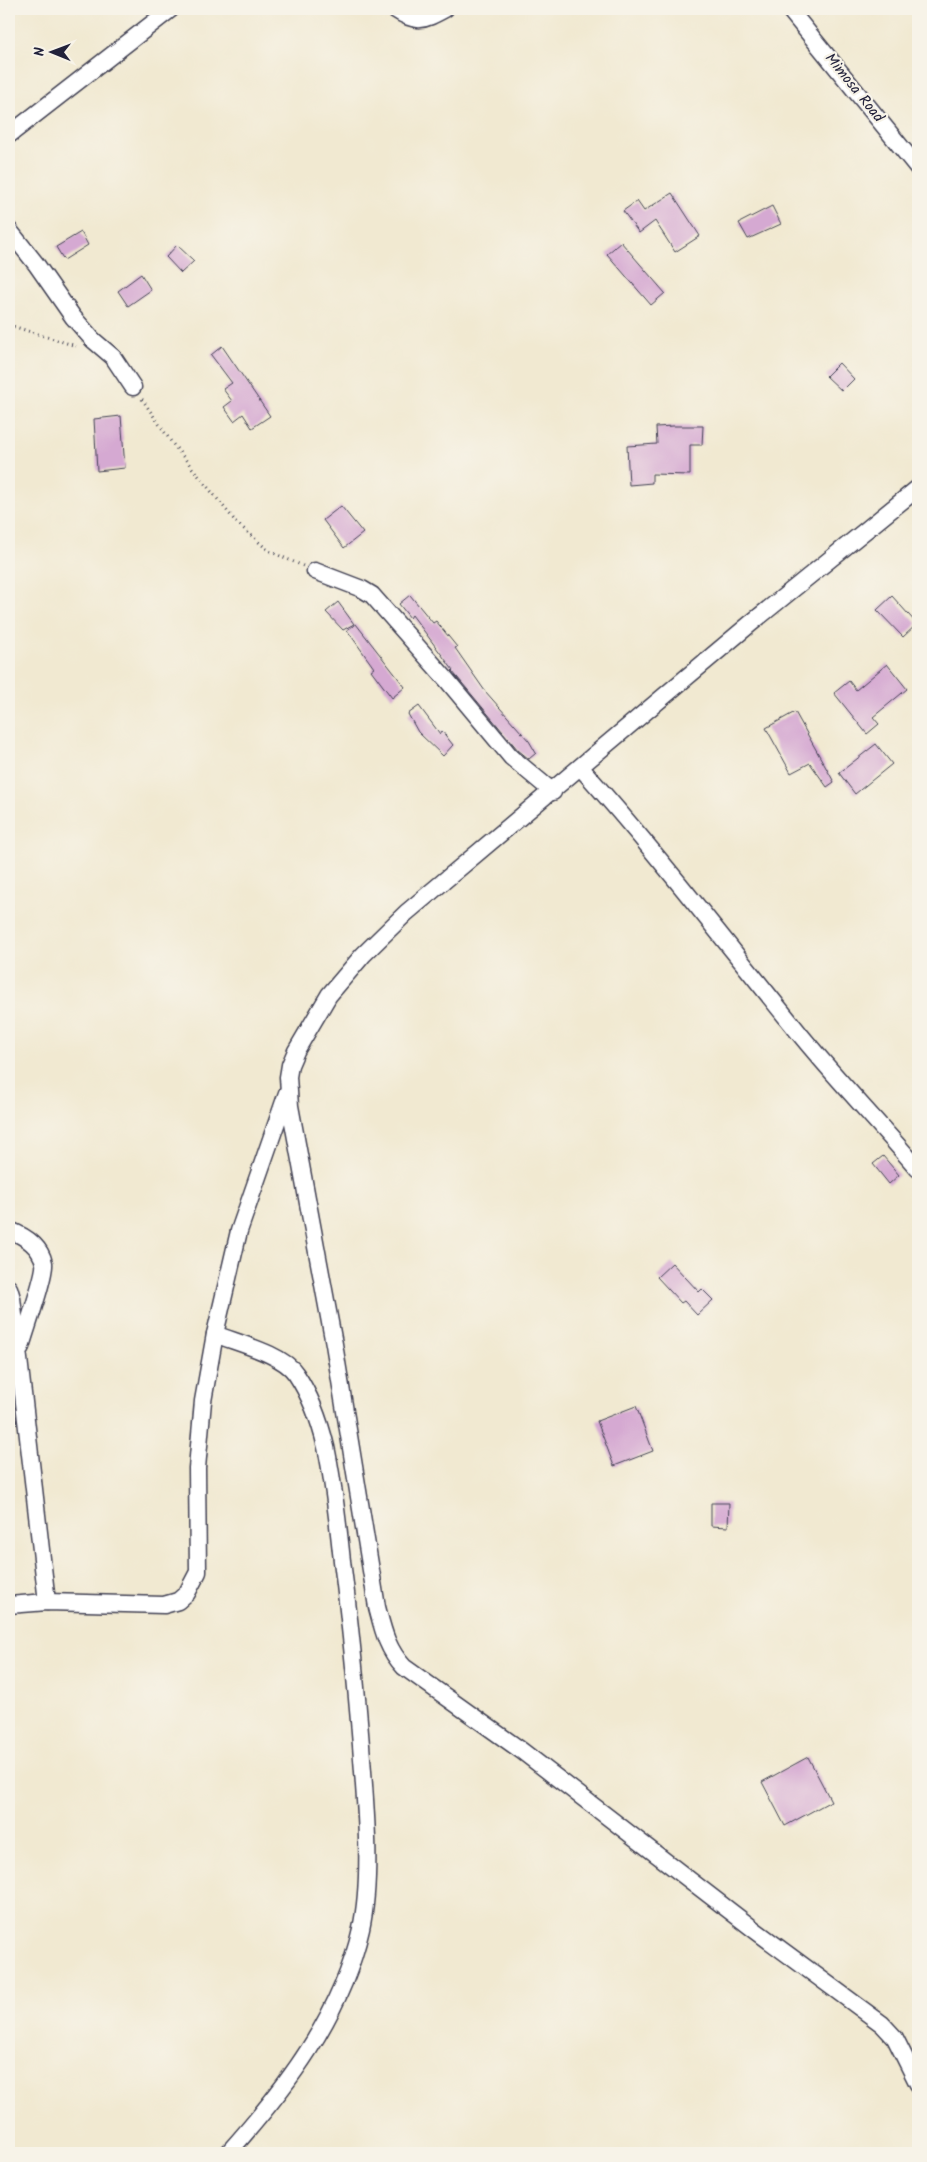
<svg xmlns="http://www.w3.org/2000/svg" width="927" height="2162" viewBox="0 0 927 2162" font-family="Kalam,sans-serif">
	<style>
		.building { fill: #d5a9d2 }
		.lines { fill: none; stroke-linecap: round; stroke-linejoin: round }
		.minor-casing { stroke: #414052; stroke-width: 19 }
		.path { stroke: #414052; stroke-width: 3; stroke-dasharray: 1 4; stroke-linecap: butt }
		.minor { stroke: #fff; stroke-width: 16 }
		.labels { text-anchor: middle; dominant-baseline: central; stroke-width: 4.5; stroke-linejoin: round; paint-order: stroke }
		.street-label { font-size: 15px; fill: #22223b; stroke: #f7f3e8 }
	</style>
	<rect width="100%" height="100%" fill="#f7f3e8"/>
	<filter id="ink" filterUnits="userSpaceOnUse"><feTurbulence type="fractalNoise" baseFrequency=".02" numOctaves="2"/><feDisplacementMap in="SourceGraphic" scale="10" xChannelSelector="R" yChannelSelector="G"/><feConvolveMatrix kernelMatrix="1 2 1 2 8 2 1 2 1" color-interpolation-filters="sRGB"/></filter>
	<filter id="wash" filterUnits="userSpaceOnUse"><feTurbulence type="fractalNoise" baseFrequency=".0096" numOctaves="4" result="noise"/><feDisplacementMap in="SourceGraphic" scale="20" xChannelSelector="R" yChannelSelector="G"/><feGaussianBlur stdDeviation="1.12" result="paint"/><feColorMatrix in="noise" values="0 0 0 0 0 0 0 0 0 0 0 0 0 0 0 0 0 1.4 0 .05"/><feComposite in="paint" operator="in"/></filter>
	<g filter="url(#wash)">
		<rect width="100%" height="100%" fill="#f1e9d1"/>
		<g id="blocks">
			<g class="building">
				<polygon points="672,193 700,236 675,252 655,221 639,233 623,211 637,201 644,211"/>
				<polygon points="772,206 781,224 748,239 739,223"/>
				<polygon points="81,232 88,245 64,260 56,247"/>
				<polygon points="621,242 665,293 651,305 607,254"/>
				<polygon points="177,245 194,261 181,273 166,257"/>
				<polygon points="141,274 151,290 128,306 118,291"/>
				<polygon points="222,346 270,416 252,428 243,414 234,421 224,407 232,401 223,389 232,383 211,355"/>
				<polygon points="839,363 854,379 842,391 826,376"/>
				<polygon points="121,416 125,468 97,471 94,419"/>
				<polygon points="673,426 703,426 702,445 690,445 690,475 652,474 652,483 629,485 627,446 657,444 656,427"/>
				<polygon points="341,506 363,533 344,548 323,520"/>
				<polygon points="410,595 433,623 436,621 457,647 455,648 485,691 529,741 536,753 529,759 518,750 452,671 453,670 412,615 410,618 399,604"/>
				<polygon points="892,596 917,624 903,637 877,610"/>
				<polygon points="338,602 354,624 343,630 326,612"/>
				<polygon points="356,624 405,687 392,698 371,670 374,668 347,630"/>
				<polygon points="887,664 907,689 873,717 879,724 867,734 834,693 849,681 856,690"/>
				<polygon points="419,706 440,734 442,731 453,745 443,756 418,732 408,714"/>
				<polygon points="795,712 834,782 827,787 810,763 791,773 766,728"/>
				<polygon points="876,744 892,764 855,794 839,773"/>
				<polygon points="883,1156 899,1175 889,1184 873,1164"/>
				<polygon points="672,1263 699,1292 702,1289 713,1300 697,1315 684,1301 681,1303 657,1277"/>
				<polygon points="636,1406 653,1451 614,1466 597,1421"/>
				<polygon points="711,1503 729,1503 728,1527 711,1526"/>
				<polygon points="808,1757 831,1801 785,1826 762,1782"/>
			</g>
		</g>
	</g>
	<g filter="url(#ink)">
		<use href="#blocks" fill-opacity="0" stroke="#414052" stroke-width="1"/>
		<g class="lines">
			<defs>
				<g id="minor">
					<path d="M 394,9 C 416,24 423,21 445,9"/>
					<polyline points="789,9 918,168"/>
					<polyline points="9,135 171,9"/>
					<polyline points="9,230 36,264 73,317 93,340 113,357 133,387"/>
					<path d="M 918,488 L 750,624 L 406,913 L 363,955 L 329,995 L 296,1051 L 290,1065 L 288,1077 L 290,1106 L 334,1344 L 377,1607 C 383,1630 387,1649 404,1667 L 522,1751 L 756,1931 L 882,2024 L 895,2038 L 918,2084"/>
					<polyline points="315,571 362,589 372,595 446,679 511,757 553,792"/>
					<path d="M 581,768 C 659,855 729,947 803,1038 C 840,1083 881,1125 918,1169"/>
					<path d="M 9,1230 C 25,1236 40,1245 44,1263 C 46,1274 25,1332 21,1347"/>
					<polyline points="9,1288 12,1298 47,1602"/>
					<path d="M 215,1334 C 237,1343 283,1354 296,1374 C 310,1395 320,1422 326,1447 C 334,1484 338,1523 342,1561 C 350,1622 356,1683 361,1745 C 365,1801 373,1874 361,1929 C 341,2017 286,2088 228,2153"/>
					<polyline points="9,1605 47,1602 164,1605 178,1601 187,1593 198,1572 197,1468 203,1401 215,1334 239,1231 287,1093"/>
				</g>
			</defs>
			<use href="#minor" class="minor-casing"/>
			<g class="path">
				<polyline points="9,325 76,346"/>
				<polyline points="142,399 172,443 236,522 269,551 303,566"/>
			</g>
			<use href="#minor" class="minor"/>
		</g>
	</g>
	<g class="labels">
		<g class="street-label">
			<text transform="translate(854 88) rotate(51)">Mimosa Road</text>
		</g>
	</g>
	<rect width="927" height="2162" fill="none" stroke="#f7f3e8" stroke-width="30"/>
	<g transform="translate(52 52) rotate(271)" stroke="#f7f3e8" stroke-width="4" paint-order="stroke">
	<path d="M0-4L9 19L0 12L-9 19Z" fill="#22223b"/>
	<text y="-8" font-size="14" font-weight="bold" text-anchor="middle" fill="#22223b">N</text>
	</g>
</svg>
